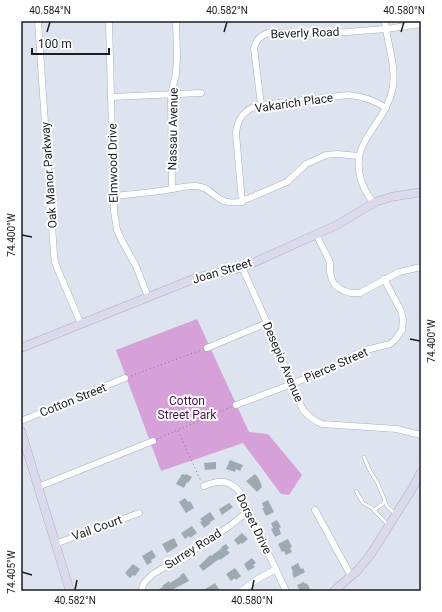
<svg xmlns="http://www.w3.org/2000/svg" width="442" height="612" viewBox="0 0 442 612" font-family="Roboto,sans-serif">
	<style>
		.green { fill: #d6a0d9 }
		.building { fill: #9daab0 }
		.lines { fill: none; stroke-linecap: round; stroke-linejoin: round }
		.lane-casing { stroke: #a9afba; stroke-width: 4 }
		.street-casing { stroke: #a9afba; stroke-width: 7 }
		.secondary-casing { stroke: #a9afba; stroke-width: 9 }
		.path { stroke: #787c84; stroke-width: 1; stroke-dasharray: 1 3; stroke-linecap: butt }
		.lane { stroke: #fff; stroke-width: 3 }
		.street { stroke: #fff; stroke-width: 6 }
		.secondary { stroke: #ddd9ec; stroke-width: 8 }
		.ticks { fill: none; stroke: #1b1d21; stroke-width: 1.5 }
		.labels { text-anchor: middle; dominant-baseline: central; stroke-width: 4; stroke-linejoin: round; paint-order: stroke }
		.street-label { font-size: 12px; fill: #1b1d21; stroke: #fff }
		.park-label { font-size: 12px; fill: #501255; stroke: #fff }
		.neatline { fill: none; stroke: #1b1d21; stroke-width: 1.5 }
		.ticks-label { font-size: 10px; text-anchor: middle; fill: #1b1d21 }
	</style>
	<rect width="100%" height="100%" fill="#dde4f0"/>
	<polygon class="green" points="197,319 249,432 268,434 302,475 289,495 281,494 243,443 161,471 116,350"/>
	<g class="building">
		<polygon points="230,460 243,465 240,471 236,469 235,472 226,469"/>
		<polygon points="216,462 216,469 205,470 204,463"/>
		<polygon points="182,474 185,475 186,474 192,477 188,483 187,482 184,488 176,484"/>
		<polygon points="255,474 259,479 262,487 257,492 246,481"/>
		<polygon points="185,498 188,502 190,501 194,508 186,513 179,502"/>
		<polygon points="268,500 274,512 266,516 262,508 264,508 262,503"/>
		<polygon points="229,503 233,507 222,515 219,509"/>
		<polygon points="210,512 215,519 210,522 211,523 204,528 200,522 202,521 200,519"/>
		<polygon points="277,520 281,527 279,528 281,534 275,537 271,529 273,528 271,523"/>
		<polygon points="192,526 197,533 190,538 189,536 185,539 181,533"/>
		<polygon points="242,533 248,539 242,544 241,543 238,545 234,540"/>
		<polygon points="174,538 178,546 167,553 162,544"/>
		<polygon points="288,539 292,547 290,548 292,552 286,555 284,551 282,552 278,544"/>
		<polygon points="226,544 229,548 227,550 230,553 220,560 219,559 203,571 199,566 210,555 211,556 222,548 221,547"/>
		<polygon points="152,550 156,557 151,560 152,562 147,565 142,556"/>
		<polygon points="252,558 256,563 253,565 255,567 248,571 244,564"/>
		<polygon points="298,563 301,569 303,568 305,572 294,578 292,573 293,572 291,567"/>
		<polygon points="133,564 140,569 135,576 133,575 130,578 125,573"/>
		<polygon points="235,568 241,576 236,580 235,578 231,581 226,574"/>
		<polygon points="184,573 189,581 170,591 156,591 163,587 162,586 169,581 170,583 181,576 180,575"/>
		<polygon points="304,582 305,584 307,583 311,591 300,591 297,585"/>
		<polygon points="215,583 220,591 202,591"/>
	</g>
	<g class="lines">
		<defs>
			<g id="lane">
				<polyline points="364,457 369,469 378,484 387,506 395,514"/>
				<polyline points="356,491 363,503 372,508 388,525"/>
				<polyline points="374,510 385,502"/>
			</g>
			<g id="street">
				<polyline points="38,21 54,255 55,262 58,270 81,324"/>
				<polyline points="109,21 114,211 117,230 122,241 136,266 148,297"/>
				<polyline points="111,97 201,93"/>
				<path d="M 261,105 L 254,48 C 256,39 261,35 269,33 L 347,32 L 386,29 L 421,24"/>
				<polyline points="172,189 171,94 176,74 177,57 176,21"/>
				<path d="M 114,196 C 131,194 149,193 166,190 C 176,189 186,185 196,186 C 208,187 211,194 220,199 C 226,203 233,203 240,202 L 287,182 L 306,164 L 326,155 L 337,154 L 359,156"/>
				<path d="M 242,202 L 236,134 C 237,119 245,108 261,105 L 348,95 C 363,96 374,100 386,108"/>
				<path d="M 374,203 C 359,186 353,161 365,141 C 375,123 389,109 393,87 C 396,65 387,43 385,21"/>
				<polyline points="316,234 330,262 330,272 332,280 335,285 339,288 344,291 351,293 360,293 399,272 421,267"/>
				<path d="M 242,267 L 267,323 L 303,410 C 309,417 314,421 322,424 L 397,429 L 421,435"/>
				<polyline points="207,348 267,323"/>
				<polyline points="236,405 292,384 341,363 351,357 362,351 390,344 395,340 402,330 403,319 401,311 384,279"/>
				<polyline points="21,421 125,378"/>
				<path d="M 204,486 C 218,480 228,479 239,491 L 286,591"/>
				<polyline points="38,487 153,441"/>
				<polyline points="315,510 351,576"/>
				<polyline points="55,544 139,513"/>
				<polyline points="141,591 144,583 153,574 194,550 231,525 248,511"/>
				<polyline points="241,591 256,580 276,569"/>
			</g>
			<g id="secondary">
				<polyline points="21,348 196,278 244,267 337,225 375,202 391,197 421,192"/>
				<polyline points="21,431 70,591"/>
				<polyline points="334,591 358,570 371,554 412,489 421,472"/>
			</g>
		</defs>
		<use href="#lane" class="lane-casing"/>
		<use href="#street" class="street-casing"/>
		<use href="#secondary" class="secondary-casing"/>
		<g class="path">
			<polyline points="131,376 201,350"/>
			<polyline points="178,431 201,481"/>
			<polyline points="157,439 231,407"/>
		</g>
		<use href="#lane" class="lane"/>
		<use href="#street" class="street"/>
		<use href="#secondary" class="secondary"/>
	</g>
	<path class="ticks" d="M 47,32 L 50,22M 224,32 L 227,22M 401,32 L 404,22M 22,235 L 32,237M 410,339 L 420,341M 22,572 L 32,575M 75,590 L 77,580M 252,590 L 254,580"/>
	<g class="labels">
		<g class="street-label">
			<text transform="translate(305 33) rotate(-2)">Beverly Road</text>
			<text transform="translate(294 103) rotate(-8)">Vakarich Place</text>
			<text transform="translate(173 129) rotate(-89)">Nassau Avenue</text>
			<text transform="translate(113 163) rotate(-91)">Elmwood Drive</text>
			<text transform="translate(49 175) rotate(-94)">Oak Manor Parkway</text>
			<text transform="translate(222 271) rotate(-17)">Joan Street</text>
			<text transform="translate(283 362) rotate(67)">Desepio Avenue</text>
			<text transform="translate(336 365) rotate(-24)">Pierce Street</text>
			<text transform="translate(73 400) rotate(-22)">Cotton Street</text>
			<text transform="translate(254 524) rotate(64)">Dorset Drive</text>
			<text transform="translate(97 528) rotate(-20)">Vail Court</text>
			<text transform="translate(193 549) rotate(-32)">Surrey Road</text>
		</g>
		<g class="park-label">
			<text x="187" y="401">Cotton<tspan x="187" dy="14">Street Park</tspan></text>
		</g>
	</g>
	<rect width="442" height="612" fill="none" stroke="#ffffff" stroke-width="44"/>
	<path d="M32 48v6h77v-6" fill="none" stroke="#1b1d21" stroke-width="2"/>
	<text x="38" y="48" font-size="12" fill="#1b1d21" stroke="#ffffff" stroke-width="3" paint-order="stroke">100 m</text>
	<rect x="22" y="22" width="398" height="568" class="neatline"/>
	<g class="ticks-label">
		<text x="50" y="14">40.584°N</text>
		<text x="227" y="14">40.582°N</text>
		<text x="404" y="14">40.580°N</text>
		<text transform="translate(11 235) rotate(-90)" y="4">74.400°W</text>
		<text transform="translate(431 341) rotate(-90)" y="4">74.400°W</text>
		<text transform="translate(11 572) rotate(-90)" y="4">74.405°W</text>
		<text x="75" y="604">40.582°N</text>
		<text x="252" y="604">40.580°N</text>
	</g>
</svg>
